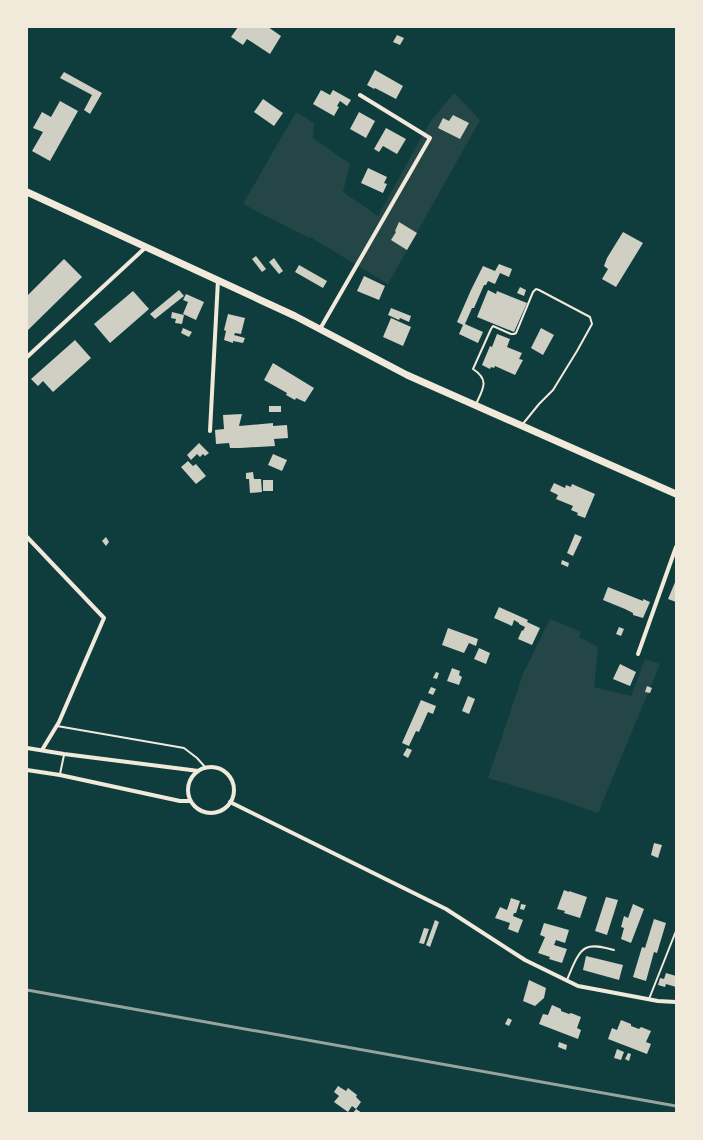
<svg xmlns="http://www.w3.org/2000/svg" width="703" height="1140" viewBox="0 0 703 1140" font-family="'Fira Sans Condensed',sans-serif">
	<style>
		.green { fill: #244646 }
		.building { fill: #cfcfc3 }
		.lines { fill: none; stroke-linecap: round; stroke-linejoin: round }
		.service { stroke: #f1e9da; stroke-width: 2 }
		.minor { stroke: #f1e9da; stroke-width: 4 }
		.primary { stroke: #f1e9da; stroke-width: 7 }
		.rail { stroke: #97a49c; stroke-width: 3 }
	</style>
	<rect width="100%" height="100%" fill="#0f3d3e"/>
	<g class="green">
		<polygon points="454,93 480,120 388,284 310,237 309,238 243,204 296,112 314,123 313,138 350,164 343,192 378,216 430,122"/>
		<polygon points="550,619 581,632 579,637 598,647 594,687 631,696 645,659 660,664 598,813 552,797 488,778 523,674"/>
	</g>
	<g class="building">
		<polygon points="238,27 268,27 281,36 270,54 247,39 243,45 231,37"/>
		<polygon points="397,35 404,38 400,45 393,42"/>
		<polygon points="375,70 403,86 396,99 375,88 374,89 367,85"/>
		<polygon points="64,72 102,93 90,114 84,110 92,95 60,78"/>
		<polygon points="321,90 330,95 333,90 351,100 347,106 340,101 337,106 339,107 334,116 313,104"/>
		<polygon points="263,99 283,113 274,126 254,112"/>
		<polygon points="60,101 78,111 50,161 32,151 43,132 33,128 42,112 51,117"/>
		<polygon points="359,112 375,121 366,138 350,129"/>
		<polygon points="453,115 469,123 460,139 438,128 443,118 449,121"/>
		<polygon points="386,128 406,139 397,154 383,146 379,152 374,149"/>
		<polygon points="368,168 387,177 384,183 387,184 383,193 361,183"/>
		<polygon points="399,222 417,233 407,250 391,240 396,232 395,231"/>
		<polygon points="623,232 643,243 616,287 602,279 608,269 604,266 607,258"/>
		<polygon points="256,256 266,269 262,272 252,259"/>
		<polygon points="274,258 283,271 279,274 269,262"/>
		<polygon points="64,259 82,277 27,331 27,296"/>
		<polygon points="499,264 512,269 509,277 500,273 495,284 488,281 486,285 484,285 474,308 472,308 465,324 483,332 478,343 459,334 463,325 457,322 471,290 483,266 495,271"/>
		<polygon points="299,265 327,281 323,288 295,272"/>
		<polygon points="364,276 385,286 379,300 357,291"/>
		<polygon points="520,287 526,290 524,296 517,293"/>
		<polygon points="179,290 184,296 155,319 150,314"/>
		<polygon points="488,290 496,294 497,291 527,303 514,332 477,317"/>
		<polygon points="133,291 149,309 110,343 94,324"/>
		<polygon points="186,294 204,302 196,320 183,314 188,302 183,300"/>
		<polygon points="391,308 411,316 409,322 400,318 399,320 388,315"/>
		<polygon points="172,312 184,315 182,324 175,323 176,319 171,318"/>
		<polygon points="228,314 245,318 241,334 235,333 234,335 245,338 243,343 233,341 233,343 224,340 226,331 224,330"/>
		<polygon points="391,318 411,327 403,346 383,337"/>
		<polygon points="183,328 192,332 189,337 181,333"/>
		<polygon points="541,328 554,335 543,355 531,348"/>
		<polygon points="497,334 510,339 507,347 522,353 519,359 523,360 515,375 495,366 494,368 491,367 490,369 482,365 490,346 492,347"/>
		<polygon points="75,340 91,358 53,392 43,381 38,386 31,379"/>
		<polygon points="273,363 314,388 305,402 296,398 295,400 286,395 287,393 264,380"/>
		<rect x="269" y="406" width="12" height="6"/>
		<polygon points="242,414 239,426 273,423 273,426 287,425 288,438 274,439 275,446 240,448 230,448 229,443 216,444 215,430 224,429 223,415"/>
		<polygon points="199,443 209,453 205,456 203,454 200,457 197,454 191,460 187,455"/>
		<polygon points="273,454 287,460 282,471 268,465"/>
		<polygon points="188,461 193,466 196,464 206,476 196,484 181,467"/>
		<polygon points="253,472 254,479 261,479 262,492 250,493 249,479 246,479 246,473"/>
		<rect x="263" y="480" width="10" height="11"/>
		<polygon points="554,483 565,488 566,485 571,487 572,484 595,494 585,518 577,515 578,513 571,510 573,506 556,499 558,495 550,491"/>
		<polygon points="575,534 582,537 573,556 567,553"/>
		<polygon points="106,537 109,542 106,546 102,541"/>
		<polygon points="562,560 569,563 568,567 561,564"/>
		<polygon points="676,580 676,602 668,599"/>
		<polygon points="608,587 643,601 643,599 650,602 643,618 633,615 633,613 625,609 603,600"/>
		<polygon points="499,607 528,620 527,622 540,628 532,645 518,639 522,630 523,631 525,627 519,624 519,623 514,620 512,626 494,618"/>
		<polygon points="619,627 624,629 621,636 616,634"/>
		<polygon points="448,628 478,639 476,646 469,643 464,653 442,645"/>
		<polygon points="479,648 490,653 486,664 474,659"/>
		<polygon points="620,664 636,672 630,686 613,679"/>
		<polygon points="452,668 460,671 459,675 462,677 459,685 447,681"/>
		<polygon points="436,672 439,673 437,679 433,678"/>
		<polygon points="647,686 652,688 650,693 645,692"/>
		<polygon points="431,687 436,689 433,695 428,693"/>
		<polygon points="468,696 475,699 469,714 462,711"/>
		<polygon points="421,700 436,706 433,714 428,712 419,732 416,731 409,746 402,743"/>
		<polygon points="407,748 412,750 408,758 403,755"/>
		<polygon points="654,843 662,845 658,858 651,855"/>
		<polygon points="564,890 569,892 569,891 587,897 580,918 564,913 565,911 557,909"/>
		<polygon points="606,897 618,900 607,935 595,931"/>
		<polygon points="511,898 520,901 516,913 514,913 513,916 523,920 518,933 508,929 510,923 495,918 500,907 507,910"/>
		<polygon points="521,904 526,905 524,910 520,909"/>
		<polygon points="633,904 644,909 631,943 621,939 624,928 621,927 624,916 628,918"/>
		<polygon points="654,919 666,923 657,953 654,952 646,981 633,977 642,947 645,948"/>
		<polygon points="435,920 439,922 430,947 426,945"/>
		<polygon points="544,923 569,930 565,943 556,940 554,945 567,949 562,963 549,959 550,957 538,953 545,937 540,935"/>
		<polygon points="424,928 429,929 424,944 419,943"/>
		<polygon points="586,956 623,965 619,980 583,970"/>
		<polygon points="666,973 676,976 676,987 666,984 665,987 658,985 660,978 664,979"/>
		<polygon points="529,980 546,988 544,998 535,1006 523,1001"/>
		<polygon points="552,1005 561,1009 561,1011 569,1014 571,1013 581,1017 577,1028 581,1030 578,1039 539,1024 543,1014 548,1015"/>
		<polygon points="508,1018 512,1020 509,1026 505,1024"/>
		<polygon points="621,1020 631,1024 631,1026 639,1029 641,1027 651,1031 646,1042 651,1044 647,1054 608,1039 612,1028 617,1030"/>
		<polygon points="559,1042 567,1045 566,1050 558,1047"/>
		<polygon points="617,1049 624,1052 621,1060 614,1058"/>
		<polygon points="628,1053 631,1054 629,1061 625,1059"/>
		<polygon points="338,1086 346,1091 348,1088 357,1095 356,1097 361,1102 356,1109 352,1106 348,1112 334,1102 339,1096 334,1092"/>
		<polygon points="356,1109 362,1113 353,1113"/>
	</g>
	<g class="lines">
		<g class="service">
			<path d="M 476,404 C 483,389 490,380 473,369 L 491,329 L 493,326 L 511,334 L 514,334 L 516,333 L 533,292 L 536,289 L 539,290 L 590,317 L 592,324 L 577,351 L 553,390 L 539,404 L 522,425"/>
			<polyline points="57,726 184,748 197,758 206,768"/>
			<polyline points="60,774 64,755"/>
			<path d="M 567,980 C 571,971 577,952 586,948 C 594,944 606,948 614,950"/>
			<polyline points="649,999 676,931"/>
		</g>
		<g class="minor">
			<polyline points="320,329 430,138 360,95"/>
			<polyline points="27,357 146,247"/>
			<polyline points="210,431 218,280"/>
			<polyline points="27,537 104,618 59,722 42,750"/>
			<polyline points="638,654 676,547"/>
			<polyline points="27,748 64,754 191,770 198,771"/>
			<circle cx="211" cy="790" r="23"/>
			<polyline points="27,770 60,775 180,801 190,801"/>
			<polyline points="230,802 446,909 525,960 578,986 658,1001 676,1002"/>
		</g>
		<polyline class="primary" points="27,192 295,316 407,375 676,494"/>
		<polyline class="rail" points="27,990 676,1106"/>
	</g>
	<rect width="703" height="1140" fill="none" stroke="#f1e9da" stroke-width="56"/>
</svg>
